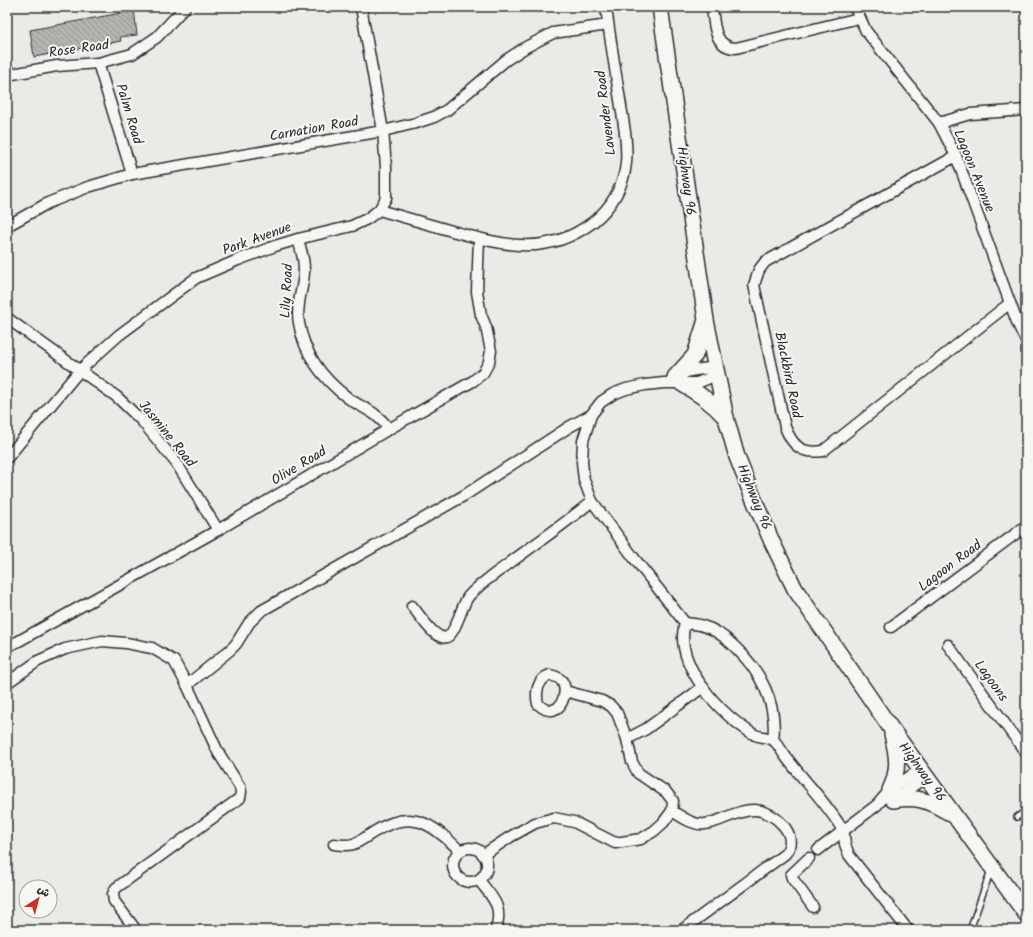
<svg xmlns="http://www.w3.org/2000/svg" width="1033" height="937" viewBox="0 0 1033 937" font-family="Kalam,'Playpen Sans Arabic',sans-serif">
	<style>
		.building { fill: url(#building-back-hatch); stroke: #2b2b2b }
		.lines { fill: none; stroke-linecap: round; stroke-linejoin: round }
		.lane-casing { stroke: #2b2b2b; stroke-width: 8 }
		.street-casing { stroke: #2b2b2b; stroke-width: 13 }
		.secondary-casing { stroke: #2b2b2b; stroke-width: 18 }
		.lane { stroke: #f6f6f2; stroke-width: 5 }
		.street { stroke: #f6f6f2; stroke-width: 10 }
		.secondary { stroke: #f6f6f2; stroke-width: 15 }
		.labels { text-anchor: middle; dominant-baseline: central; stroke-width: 4; stroke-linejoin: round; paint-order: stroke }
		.street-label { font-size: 14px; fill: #2b2b2b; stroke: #f6f6f2 }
	</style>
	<defs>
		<pattern id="building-back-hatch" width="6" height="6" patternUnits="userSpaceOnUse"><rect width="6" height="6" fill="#b4b4b1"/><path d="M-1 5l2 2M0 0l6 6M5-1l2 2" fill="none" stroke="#939390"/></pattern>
	</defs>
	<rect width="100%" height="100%" fill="#eaeae6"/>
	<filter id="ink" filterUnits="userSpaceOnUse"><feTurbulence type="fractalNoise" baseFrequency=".025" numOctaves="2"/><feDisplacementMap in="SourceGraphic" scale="8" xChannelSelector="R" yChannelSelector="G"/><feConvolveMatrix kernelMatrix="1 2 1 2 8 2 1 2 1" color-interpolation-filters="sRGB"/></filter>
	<g filter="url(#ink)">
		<polygon class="building" points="134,9 137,35 120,37 121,41 34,57 30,30 121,13 121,10"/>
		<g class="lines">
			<defs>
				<g id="lane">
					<polyline points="1017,817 1026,811"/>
					<polyline points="970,930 991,870"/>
				</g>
				<g id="street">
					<path d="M 712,7 C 714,24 714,48 736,48 L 859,18"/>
					<polyline points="855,7 866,31 939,123 956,156 1017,322 1026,341"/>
					<polyline points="98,63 132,174"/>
					<polyline points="7,75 57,66 98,63 132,54 157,37 185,7"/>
					<polyline points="939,123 970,114 1026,110"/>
					<path d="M 956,156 L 765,262 L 759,270 L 754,285 L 785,427 C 793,447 802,454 823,451 L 1010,303"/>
					<path d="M 379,210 C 403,217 428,224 452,231 C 503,245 546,258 593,222 C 611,208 624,186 626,163 C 628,142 623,120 620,100 C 615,69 610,38 606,7"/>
					<polyline points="7,226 48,203 88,187 132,174 383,131 416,123 434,117 447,110 506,60 526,47 553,33 608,25"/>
					<path d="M 298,239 C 302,253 306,266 303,281 C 301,294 296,309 299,323 C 304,354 323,379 348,398 C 365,410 375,410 389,429"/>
					<polyline points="7,318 117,397 142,421 177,464 218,530"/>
					<path d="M 716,373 L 707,379 L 697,383 L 664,383 L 645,385 L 626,389 L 613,394 L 601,402 L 591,415 L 583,441 L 582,462 L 584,480 L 592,501 L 634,558 L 685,623 C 673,664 721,716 755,735 C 760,737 768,737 773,740 C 777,742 782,752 786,757 C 804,781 827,803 842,829 C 845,833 844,839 845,844 C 846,848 848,851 849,855 L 908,930"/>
					<polyline points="678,375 690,371 715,367"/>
					<polyline points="7,458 80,370 119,335 196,278 238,260 275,246 298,239 352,226 367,219 379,210 386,198 386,167 383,131 361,7"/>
					<path d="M 412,606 C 419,614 435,641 447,637 C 455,634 462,605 468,597 C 480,583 497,573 511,562 C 538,542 566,523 592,501"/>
					<path d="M 685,623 C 691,624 698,624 703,626 C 715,629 726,638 734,646 C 760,670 778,704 773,740"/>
					<polyline points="891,627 1026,526"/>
					<polyline points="948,645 1026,753"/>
					<polyline points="7,646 17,642 218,530 389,429 473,381 483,373 489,362 491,351 486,327 481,315 477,292 479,239"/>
					<path d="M 550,675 C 555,676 561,678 563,683 C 565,687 565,692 564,696 C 560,712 549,714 538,704 C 535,692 538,679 550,675 Z"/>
					<polyline points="7,683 38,661 65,649 102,641 126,643 152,648 174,661 187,685 218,752 240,787 241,792 240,798 116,888 113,894 114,901 136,930"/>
					<polyline points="187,685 230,650 236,644 249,623 261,611 465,495 569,427 591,415"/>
					<polyline points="627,739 646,729 703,687"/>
					<polyline points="896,798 926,777"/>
					<path d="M 672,811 C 682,817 694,826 705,824 C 722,822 738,809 755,810 C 774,811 801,835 785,854 L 682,930"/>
					<path d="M 334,844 C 356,847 356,843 374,832 C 411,808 432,823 460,851"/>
					<circle cx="470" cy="865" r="17"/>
					<polyline points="818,850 877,805 890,790 921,769"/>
					<polyline points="483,855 510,837 535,823 554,818 574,822 615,843 641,839 654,831 663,823 672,811 673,801 666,792 638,773 632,762 627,739 617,713 611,706 602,701 565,691"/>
					<polyline points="809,858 791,875 792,878 813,907"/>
					<path d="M 479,880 C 493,899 503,905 496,930"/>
				</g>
				<g id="secondary">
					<polyline points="660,7 706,320 726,418 737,457 752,495 772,542 795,589 890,727 1026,914"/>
					<polyline points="675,377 695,355 705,323"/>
					<path d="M 681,383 C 699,394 712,402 726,418"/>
					<path d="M 890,790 C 900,769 897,755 892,734"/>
					<path d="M 893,800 C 917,796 927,800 948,812"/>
				</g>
			</defs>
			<use href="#lane" class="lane-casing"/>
			<use href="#street" class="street-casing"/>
			<use href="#secondary" class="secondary-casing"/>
			<use href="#lane" class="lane"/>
			<use href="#street" class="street"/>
			<use href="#secondary" class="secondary"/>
		</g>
	</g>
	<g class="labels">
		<g class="street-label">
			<text transform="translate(79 49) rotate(-8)">Rose Road</text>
			<text transform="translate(606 113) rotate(-97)">Lavender Road</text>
			<text transform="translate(129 114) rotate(73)">Palm Road</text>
			<text transform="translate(314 129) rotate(-10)">Carnation Road</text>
			<text transform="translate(974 171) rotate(68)">Lagoon Avenue</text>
			<text transform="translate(686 181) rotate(82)">Highway 96</text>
			<text transform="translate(257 239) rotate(-20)">Park Avenue</text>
			<text transform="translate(287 291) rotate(-87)">Lily Road</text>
			<text transform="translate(788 375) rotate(78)">Blackbird Road</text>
			<text transform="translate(167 434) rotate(51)">Jasmine Road</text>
			<text transform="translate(299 466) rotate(-31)">Olive Road</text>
			<text transform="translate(754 497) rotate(68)">Highway 96</text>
			<text transform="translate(950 566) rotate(-37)">Lagoon Road</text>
			<text transform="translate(991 681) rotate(54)">Lagoons</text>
			<text transform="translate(922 772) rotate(54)">Highway 96</text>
		</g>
	</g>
	<rect width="1033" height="937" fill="none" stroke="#f6f6f2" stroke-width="24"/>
	<rect x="12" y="12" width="1009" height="913" fill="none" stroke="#2b2b2b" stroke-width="1.5" filter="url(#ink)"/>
	<g transform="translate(38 899) rotate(36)"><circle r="19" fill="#f6f6f2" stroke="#a5a5a2"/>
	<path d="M0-3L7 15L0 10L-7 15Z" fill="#c8321e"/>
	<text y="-6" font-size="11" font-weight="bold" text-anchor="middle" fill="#2b2b2b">ش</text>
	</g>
</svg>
